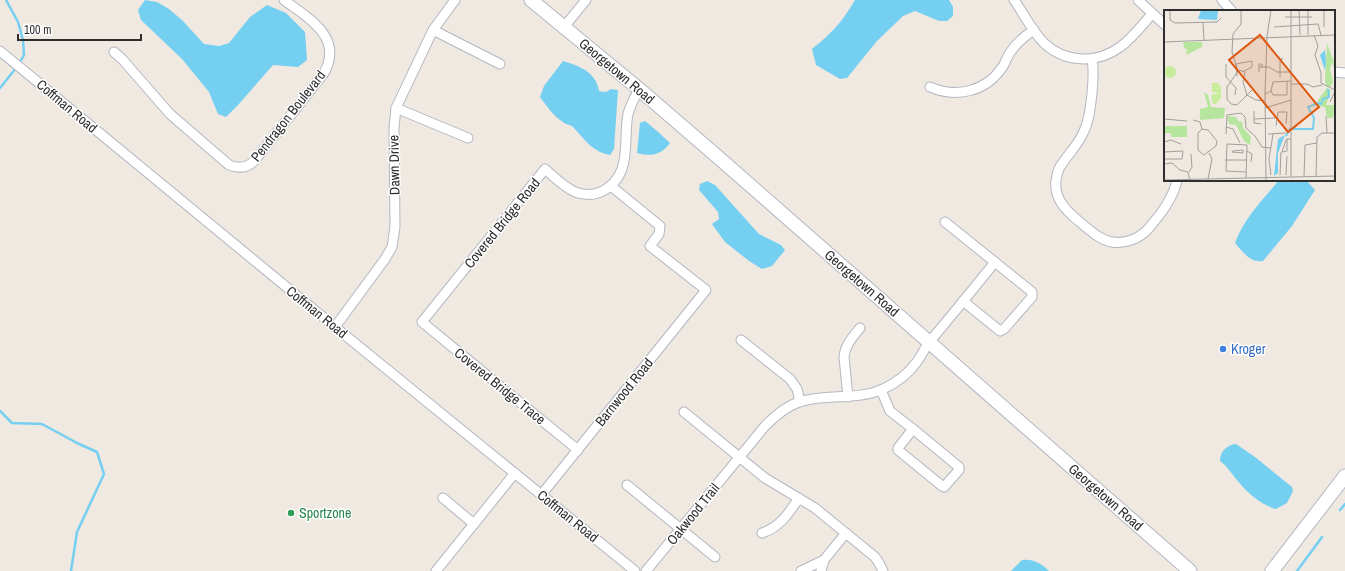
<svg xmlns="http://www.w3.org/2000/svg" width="1345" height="571" viewBox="0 0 1345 571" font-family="'Archivo Narrow',sans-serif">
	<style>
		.water { fill: #75cff0 }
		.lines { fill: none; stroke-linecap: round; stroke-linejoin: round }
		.stream { stroke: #75cff0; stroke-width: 2.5 }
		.street-casing { stroke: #b4b7c1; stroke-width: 11 }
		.secondary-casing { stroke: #b4b7c1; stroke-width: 15 }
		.street { stroke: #fff; stroke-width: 9 }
		.secondary { stroke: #fff; stroke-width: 13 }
		.shop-dot { fill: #3f7fe0; stroke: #fff; stroke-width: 1.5 }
		.leisure-dot { fill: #2e9e5b; stroke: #fff; stroke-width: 1.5 }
		.labels { text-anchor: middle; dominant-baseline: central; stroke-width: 3; stroke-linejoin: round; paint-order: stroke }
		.street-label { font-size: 14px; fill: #2e2e2e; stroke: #fff }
		.shop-label { font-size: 14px; fill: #366cbe; stroke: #fff; text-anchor: start }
		.leisure-label { font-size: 14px; fill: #27864d; stroke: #fff; text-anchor: start }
		.inset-river { fill: none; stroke: #75cff0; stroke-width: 2 }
		.inset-road { fill: none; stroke: #a29e99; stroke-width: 1 }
		.view { fill: #df570e; fill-opacity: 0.15; stroke: #df570e; stroke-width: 2 }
		.inset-edge { fill: none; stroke: #2e2e2e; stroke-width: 2 }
	</style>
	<rect width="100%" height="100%" fill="#efe9e1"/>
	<g class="water">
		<polygon points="145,0 157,2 169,9 183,21 204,44 219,46 229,43 250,17 267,5 286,13 305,32 307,60 298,67 273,65 238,105 226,117 218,114 209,92 182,59 141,20 138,10"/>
		<path d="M 855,0 L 949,0 L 953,7 L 953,16 L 947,21 L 939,21 L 915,11 L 903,16 L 877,41 L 847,78 L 840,79 L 816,65 L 812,49 C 832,33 842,22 855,0 Z"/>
		<path d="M 563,61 C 580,66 596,72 599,91 L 606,92 L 611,89 L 618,90 L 614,149 L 610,155 C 593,152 585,140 574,128 C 571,124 566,125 563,122 C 554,117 546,105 540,97 L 544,86 Z"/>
		<path d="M 645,121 L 657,131 L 670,143 C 661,155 651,157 637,153 L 640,123 Z"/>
		<path d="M 1279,180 L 1306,180 L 1315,190 L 1292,226 L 1263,261 C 1250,263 1243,252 1235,243 C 1244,218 1263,200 1279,180 Z"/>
		<polygon points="707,181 715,185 759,234 781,245 785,250 772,266 762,269 749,261 725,242 712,224 719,219 718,212 699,190 700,184"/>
		<path d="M 1236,444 L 1255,457 L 1292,487 L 1293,491 L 1287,503 L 1276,509 C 1261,505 1246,492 1237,480 C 1231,473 1227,466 1220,461 C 1220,451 1227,445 1236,444 Z"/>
		<path d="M 1022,560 C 1034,559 1040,563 1049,571 L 1011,571 Z"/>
	</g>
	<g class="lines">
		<g class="stream">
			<polyline points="6,0 18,22 23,40 24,55 19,64"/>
			<polyline points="0,88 16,68"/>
			<polyline points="0,411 12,423 42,424 77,443 97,452 104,474 77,532 71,571"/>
			<polyline points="1340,510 1345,504"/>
			<polyline points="1297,571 1322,537"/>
		</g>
		<defs>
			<g id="street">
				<path d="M 1014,0 C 1024,14 1032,31 1044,43 C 1065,63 1097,64 1120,47 C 1132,39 1142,25 1152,14"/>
				<polyline points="1138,0 1165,25"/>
				<polyline points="1222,0 1232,11"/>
				<polyline points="564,27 586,0"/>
				<polyline points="433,30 500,64"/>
				<polyline points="0,51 335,327 635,571"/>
				<path d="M 114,52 L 122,59 L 170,114 L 229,165 C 239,169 248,168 255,160 L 324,73 C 344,37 308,18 284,0"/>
				<path d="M 1092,59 C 1095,75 1091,117 1084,131 C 1079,144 1069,153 1062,164 C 1059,167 1058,171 1057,175 C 1051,197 1066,211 1081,223 C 1091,231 1100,240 1112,242 C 1125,244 1139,239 1148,229 C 1160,215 1173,199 1177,180"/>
				<polyline points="1334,72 1345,73"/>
				<path d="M 930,87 C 955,98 985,92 1001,69 C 1004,66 1005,62 1007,58 C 1013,46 1023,37 1034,30"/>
				<polyline points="396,108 468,138"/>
				<polyline points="945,222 1032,292 1032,297 1004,329 1000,331 963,301"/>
				<polyline points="335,327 385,259 392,247 395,227 394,128 396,108 433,30 455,0"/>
				<polyline points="741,340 790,379 797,389 800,402"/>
				<polyline points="881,390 890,411 913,429"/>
				<path d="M 848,397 L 844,357 C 845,345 852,338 860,328"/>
				<polyline points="684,412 765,478 815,508 875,557 879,563 883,571"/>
				<polygon points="913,429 959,467 959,470 944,487 942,486 898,450 898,448"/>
				<path d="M 578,450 L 422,322 L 545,169 C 554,177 564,187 575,192 C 599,201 620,184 624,161 C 627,146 625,129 628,114 C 630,106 635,97 639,89"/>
				<polyline points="627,485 715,557"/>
				<polyline points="542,494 706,290 650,246 659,234 660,226 611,186"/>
				<polyline points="443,498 474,524"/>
				<path d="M 762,533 C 780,527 789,513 799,498"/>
				<polyline points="436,571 515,473"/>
				<path d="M 646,571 L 765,426 C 775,416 785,407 799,402 C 826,393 857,401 883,389 C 896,383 908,374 916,363 C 922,355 925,347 931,340 C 953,314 974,288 995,262"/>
				<polyline points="801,571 824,560"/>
				<polyline points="821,571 824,560 846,533"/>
			</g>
			<g id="secondary">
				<polyline points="531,0 639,89 719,158 1190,571"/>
				<polyline points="1272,571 1345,476"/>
			</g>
		</defs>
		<use href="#street" class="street-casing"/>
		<use href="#secondary" class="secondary-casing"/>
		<use href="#street" class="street"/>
		<use href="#secondary" class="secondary"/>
	</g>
	<circle class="shop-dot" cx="1223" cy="349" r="4"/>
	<circle class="leisure-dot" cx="291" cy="513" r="4"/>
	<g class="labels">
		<g class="street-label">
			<text transform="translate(617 71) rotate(40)">Georgetown Road</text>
			<text transform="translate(67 106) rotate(40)">Coffman Road</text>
			<text transform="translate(288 116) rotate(-52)">Pendragon Boulevard</text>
			<text transform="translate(394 165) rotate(-91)">Dawn Drive</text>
			<text transform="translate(502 223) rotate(-51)">Covered Bridge Road</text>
			<text transform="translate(862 283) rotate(41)">Georgetown Road</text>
			<text transform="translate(317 312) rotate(39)">Coffman Road</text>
			<text transform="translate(500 386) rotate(39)">Covered Bridge Trace</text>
			<text transform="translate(624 392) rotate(-51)">Barnwood Road</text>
			<text transform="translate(1106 497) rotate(41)">Georgetown Road</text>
			<text transform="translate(693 514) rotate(-51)">Oakwood Trail</text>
			<text transform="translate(568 516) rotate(39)">Coffman Road</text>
		</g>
		<g class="shop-label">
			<text x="1231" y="349">Kroger</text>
		</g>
		<g class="leisure-label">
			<text x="299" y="513">Sportzone</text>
		</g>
	</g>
	<g transform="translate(1164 10)">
		<rect width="171" height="171" fill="#efe9e1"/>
		<path d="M 19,32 L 38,32 L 38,37 L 22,45 L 23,39 L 20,38 ZM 163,33 L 171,55 L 171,60 L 168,52 L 166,59 L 169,72 L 166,77 L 162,76 L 161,70 ZM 163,78 L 167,80 L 162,95 L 171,95 L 169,108 L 163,108 L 161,97 L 154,96 L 154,90 ZM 40,82 L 44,85 L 47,97 L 61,98 L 60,108 L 36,110 L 36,99 L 44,97 ZM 63,106 L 72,107 L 74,111 L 78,112 L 79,118 L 87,127 L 86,135 L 80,131 L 72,115 L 65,114 ZM 0,116 L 23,116 L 23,127 L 7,127 L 7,123 L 0,123 Z" fill="#b6e59e"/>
		<path d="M0 62a6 6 0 1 1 12 0a6 6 0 1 1-12 0ZM 48,73 L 54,73 L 57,77 L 57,88 L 52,94 L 49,94 L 47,85 L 56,83 L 48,82 Z" fill="#c9ec9a"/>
		<path d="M 37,0 L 54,0 L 53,10 L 34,9 ZM 161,40 L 162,52 L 161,60 L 156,45 ZM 121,125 L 114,143 L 114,163 L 110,166 L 114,129 Z" fill="#75cff0"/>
		<path class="inset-river" d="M 122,126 L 126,119 L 149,119 L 150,108 L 144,97 L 154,93 L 157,94 L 159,89 L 165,87 L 164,79"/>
		<path class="inset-road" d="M 6,0 L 6,10 L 11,13 L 53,12 L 57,8M 77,0 L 77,14 L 69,24 L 68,42 L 74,61 L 63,77 L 63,89 L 67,94 L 73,95 L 88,80M 135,0 L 136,25M 144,0 L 144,25M 160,0 L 160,17M 121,7 L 148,7M 39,12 L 40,30M 110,17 L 154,14 L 157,25M 150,25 L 154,36 L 151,45 L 157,63 L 157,73 L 171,80M 0,32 L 171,25M 116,50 L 119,48 L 116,51 L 116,67M 62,54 L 62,67 L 72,78 L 71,85M 95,57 L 105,57 L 113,62 L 127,62M 75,60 L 81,62 L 79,72 L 83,85M 95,62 L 95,54 L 98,54 L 98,57M 73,66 L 72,54 L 88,51 L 88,57 L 80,61M 127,74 L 143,74 L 149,77 L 158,75M 107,81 L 109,72 L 127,71M 101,84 L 107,81 L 109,85 L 123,85 L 123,71M 83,85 L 92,90 L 101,91M 166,92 L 171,81M 101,98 L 127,90M 90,101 L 90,113 L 97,114M 162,106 L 163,123M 0,109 L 23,111M 90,109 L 111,108M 29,110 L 36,112 L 38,119M 112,116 L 114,102 L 123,102 L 122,114M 62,117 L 69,119 L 76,133M 38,119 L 44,120 L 53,131 L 52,136 L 40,145 L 34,140 L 34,123 ZM 62,124 L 63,105 L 77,103 L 81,107 L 82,118 L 91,126 L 98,137 L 107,138M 104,124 L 122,123M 123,129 L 123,141 L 118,142 L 122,130 L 123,129 L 127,129M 0,132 L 7,130 L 17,134M 79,140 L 79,143 L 68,142 L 69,141 ZM 83,141 L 88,144 L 87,152M 0,142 L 19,141M 0,149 L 18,149 L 19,141M 61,150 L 82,150M 0,154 L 8,153 L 16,160 L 24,162 L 26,171M 25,162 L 28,157 L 27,144M 82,162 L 62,161 L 63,134 L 83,135 L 82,168M 107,165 L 105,149 L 109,124M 116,165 L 117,142M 122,165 L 123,146M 127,167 L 127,0M 140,167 L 141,135 L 153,133M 152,167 L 153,127 L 158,123 L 171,123M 44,169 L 48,149 L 45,143M 0,170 L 171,166M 102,171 L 101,84 L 103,26 L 107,0"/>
		<path class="view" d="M 96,25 L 155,97 L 124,122 L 65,50 Z"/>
		<rect width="171" height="171" class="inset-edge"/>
	</g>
	<path d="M18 34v6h123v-6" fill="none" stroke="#2e2e2e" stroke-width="2"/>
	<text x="24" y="34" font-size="12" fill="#2e2e2e" stroke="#ffffff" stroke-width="3" paint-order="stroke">100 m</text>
</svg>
